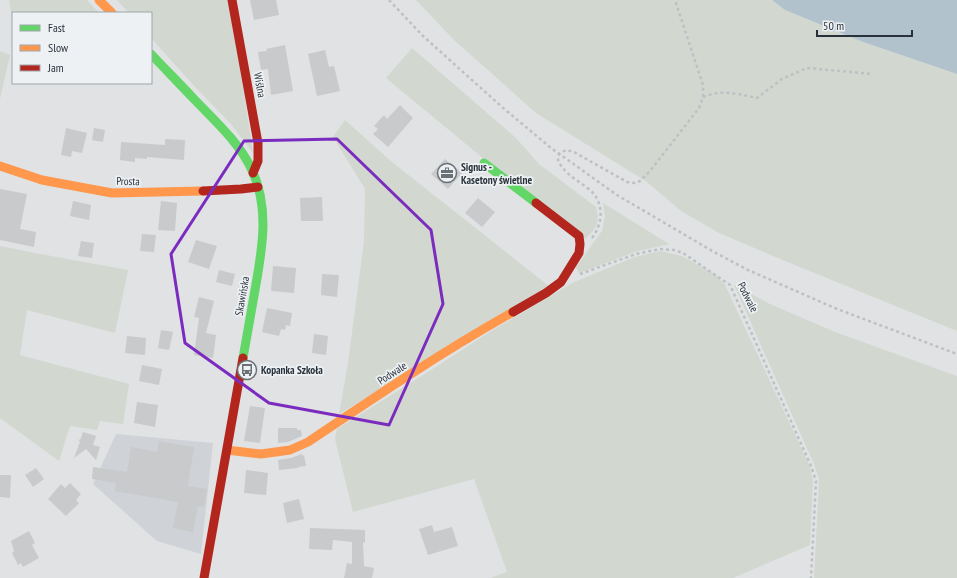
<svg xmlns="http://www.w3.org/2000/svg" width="957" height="578" viewBox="0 0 957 578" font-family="'PT Sans Narrow',sans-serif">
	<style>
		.built { fill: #cfd2d7 }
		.green { fill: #d2d8d0 }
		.water { fill: #b1c2cd }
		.building { fill: #c8cacc }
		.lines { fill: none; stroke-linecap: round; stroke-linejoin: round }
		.path { stroke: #bec1c3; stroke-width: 2.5; stroke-dasharray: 3 3; stroke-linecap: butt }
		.fast { stroke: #63d668; stroke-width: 9 }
		.slow { stroke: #ff974d; stroke-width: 9 }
		.jam { stroke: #b3261e; stroke-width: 9 }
		.marked { fill: none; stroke: #7b2cbf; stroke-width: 3; stroke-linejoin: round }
		.labels { text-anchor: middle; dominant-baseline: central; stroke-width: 3.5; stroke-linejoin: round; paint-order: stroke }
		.street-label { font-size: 11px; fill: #29323b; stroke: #edf1f4 }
		.poi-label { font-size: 11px; font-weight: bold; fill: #29323b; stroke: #edf1f4; text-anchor: start }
	</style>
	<rect width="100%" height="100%" fill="#e0e2e4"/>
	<polygon class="built" points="116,434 213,443 201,554 157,541 93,484"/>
	<g class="green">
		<polygon points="9,0 87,0 99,13 13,13 13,23"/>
		<polygon points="117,0 230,0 253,153 231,124 198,90 151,38 151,13 129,13"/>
		<polygon points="416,0 772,0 785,10 863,42 957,74 957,331 785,261 719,233 681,211 647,182 536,113 454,40"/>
		<path d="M 412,48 L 516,138 L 539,164 L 596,207 C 600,224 597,227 585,239 L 484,159 L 386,78 Z"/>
		<polygon points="0,51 10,55 0,99"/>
		<polygon points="345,120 392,162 550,287 339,414 348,363 364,241 365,189 333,137"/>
		<polygon points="603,203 669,244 635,252 579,273 576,267 602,231 605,216"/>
		<polygon points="0,246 35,253 128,270 115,333 27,310 20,355 129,384 123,424 100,421 97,430 70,426 59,461 0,418"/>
		<polygon points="660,251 682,256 716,275 725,285 810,467 813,482 810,545 733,578 490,578 507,572 474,479 353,512 335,439 337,429 431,370 488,333 574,282 635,257"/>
		<polygon points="734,285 770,304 835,332 957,376 957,578 814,578 819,480 814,464"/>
	</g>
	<polygon class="water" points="772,0 957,0 957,74 863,42 785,10"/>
	<g class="building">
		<polygon points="250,0 276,0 279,15 254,20"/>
		<polygon points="285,45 293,91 271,95 268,69 261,70 258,52 267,51 266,49"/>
		<polygon points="325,50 329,67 334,66 340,91 317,96 308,54"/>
		<polygon points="400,105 413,118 388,147 373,134 378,129 374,126 384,115 387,119"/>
		<polygon points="66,128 87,133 82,153 72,151 71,157 61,155"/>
		<polygon points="94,128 105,130 103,142 92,140"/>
		<polygon points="165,139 185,140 184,160 147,157 147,159 135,158 135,162 120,160 121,142 165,145"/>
		<polygon points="445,159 462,173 448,189 431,174"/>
		<polygon points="0,189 27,194 20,229 36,232 34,247 0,240"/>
		<polygon points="322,197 323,221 301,221 300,198"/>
		<polygon points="478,198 495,212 482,227 465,213"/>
		<polygon points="73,201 91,205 89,220 70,216"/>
		<polygon points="161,201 177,203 175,231 158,230"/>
		<polygon points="142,234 156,235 154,252 140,251"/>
		<polygon points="196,240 217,246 209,269 188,262"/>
		<polygon points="81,241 94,243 92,258 78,256"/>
		<polygon points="273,266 296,268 294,293 271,291"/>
		<polygon points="219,270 235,274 232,286 216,282"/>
		<polygon points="322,274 339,275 337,297 321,295"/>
		<polygon points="199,297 214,301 206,333 216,335 213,358 194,355 199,318 194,317"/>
		<polygon points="267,308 292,313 290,326 286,325 285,330 281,329 279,336 262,332"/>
		<polygon points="161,330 173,332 169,350 158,348"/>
		<polygon points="314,334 328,336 326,355 312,353"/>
		<polygon points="127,336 146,338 145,355 125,353"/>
		<polygon points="142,365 162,369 159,385 139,381"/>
		<polygon points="137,402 158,405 155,427 134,423"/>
		<polygon points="250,406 265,408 260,443 244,441"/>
		<polygon points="278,428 297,428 297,430 301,430 302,436 288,442 278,443"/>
		<polygon points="83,432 96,436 93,445 100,447 96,460 86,449 74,458 80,442 78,439 80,440"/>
		<polygon points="159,441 194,447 188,486 207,489 204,507 198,506 193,532 173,528 178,502 115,491 116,483 92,479 93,467 127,472 131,447 157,452"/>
		<polygon points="302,454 302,456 304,455 306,466 298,467 298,468 279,470 278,460 291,458"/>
		<polygon points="36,468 44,479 33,487 25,475"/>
		<polygon points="246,470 268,473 266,495 244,493"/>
		<polygon points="0,475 11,475 10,498 0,497"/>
		<polygon points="70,483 81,494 76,500 79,503 66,516 48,499 61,484 65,488"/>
		<polygon points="299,499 304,519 287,523 283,503"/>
		<polygon points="432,525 434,532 452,527 458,546 428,555 419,529"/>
		<polygon points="310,528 365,530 365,543 363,542 364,566 374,568 372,578 344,578 347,563 352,564 352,542 333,540 332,550 309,549"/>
		<polygon points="29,531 35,543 32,545 39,558 23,567 21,563 18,565 12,553 14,551 11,541"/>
	</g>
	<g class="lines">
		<g class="path">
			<polyline points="389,0 423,36 502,107 551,148 617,195 714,252 748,270 837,309 957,354"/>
			<path d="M 703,97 C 722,89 738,94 757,98 L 782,79 L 807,68 L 873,74"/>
			<path d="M 592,238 C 602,225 604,207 594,194 C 586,185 570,178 563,168 C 561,166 559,163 558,160 L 559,154 L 566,150 L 574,152 L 627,182 L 635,183 L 640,181 L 650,171 L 699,108 L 703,97 L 703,85 L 675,0"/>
			<polyline points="580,274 636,254 660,249 674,250 683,253 730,285 811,466 816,481 811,578"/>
		</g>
		<g class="fast">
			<path d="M 151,54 C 165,69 179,83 193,98 C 214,120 239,142 252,170 C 270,209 262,250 255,290 C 251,312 247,335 243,358"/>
			<polyline points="484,163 536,203"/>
		</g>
		<g class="slow">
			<polyline points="99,0 112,13"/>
			<polyline points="0,166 42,180 112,193 203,191"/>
			<path d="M 227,450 L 261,454 L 290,450 L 308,442 C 375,397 442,352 513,312"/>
		</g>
		<g class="jam">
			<polyline points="232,0 258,143 258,161 253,173"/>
			<polyline points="203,191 241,189 258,187"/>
			<polyline points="513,312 546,293 561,282 579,253 580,244 579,236 536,203"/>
			<polyline points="204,578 243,358"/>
		</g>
	</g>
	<path class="marked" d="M 337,139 L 431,230 L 443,304 L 389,425 L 269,403 L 185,343 L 171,254 L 244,141 Z"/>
	<defs>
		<symbol id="office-ring" viewBox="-11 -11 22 22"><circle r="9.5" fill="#edf1f4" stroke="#697076" stroke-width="1.5"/><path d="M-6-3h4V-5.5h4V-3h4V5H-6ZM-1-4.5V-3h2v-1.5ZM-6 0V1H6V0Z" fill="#697076"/></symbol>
		<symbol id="bus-ring" viewBox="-11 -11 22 22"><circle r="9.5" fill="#edf1f4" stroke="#697076" stroke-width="1.5"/><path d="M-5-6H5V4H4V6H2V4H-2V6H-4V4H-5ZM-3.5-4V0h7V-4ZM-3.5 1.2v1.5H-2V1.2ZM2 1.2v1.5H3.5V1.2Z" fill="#697076"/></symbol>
	</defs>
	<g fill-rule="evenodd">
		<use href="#office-ring" x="436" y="162" width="22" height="22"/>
		<use href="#bus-ring" x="236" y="359" width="22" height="22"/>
	</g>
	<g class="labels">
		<g class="street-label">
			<text transform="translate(260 85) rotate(80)">Wiślna</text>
			<text transform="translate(128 181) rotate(1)">Prosta</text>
			<text transform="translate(242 296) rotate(-80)">Skawińska</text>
			<text transform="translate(748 297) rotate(63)">Podwale</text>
			<text transform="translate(392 373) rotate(-33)">Podwale</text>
		</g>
		<g class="poi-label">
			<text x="461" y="167">Signus -<tspan x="461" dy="13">Kasetony świetlne</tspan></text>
			<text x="261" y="370">Kopanka Szkoła</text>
		</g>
	</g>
	<rect x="12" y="12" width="140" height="72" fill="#edf1f4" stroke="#9fa5aa"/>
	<rect x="20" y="25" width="20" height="6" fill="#63d668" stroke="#9fa5aa"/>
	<text x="48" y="32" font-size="12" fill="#29323b">Fast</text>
	<rect x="20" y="45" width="20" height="6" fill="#ff974d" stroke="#9fa5aa"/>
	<text x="48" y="52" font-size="12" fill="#29323b">Slow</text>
	<rect x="20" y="65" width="20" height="6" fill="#b3261e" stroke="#9fa5aa"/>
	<text x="48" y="72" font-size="12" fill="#29323b">Jam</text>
	<path d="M817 30v6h95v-6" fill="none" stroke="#29323b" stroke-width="2"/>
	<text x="823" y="30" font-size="12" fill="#29323b" stroke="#edf1f4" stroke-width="3" paint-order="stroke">50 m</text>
</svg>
